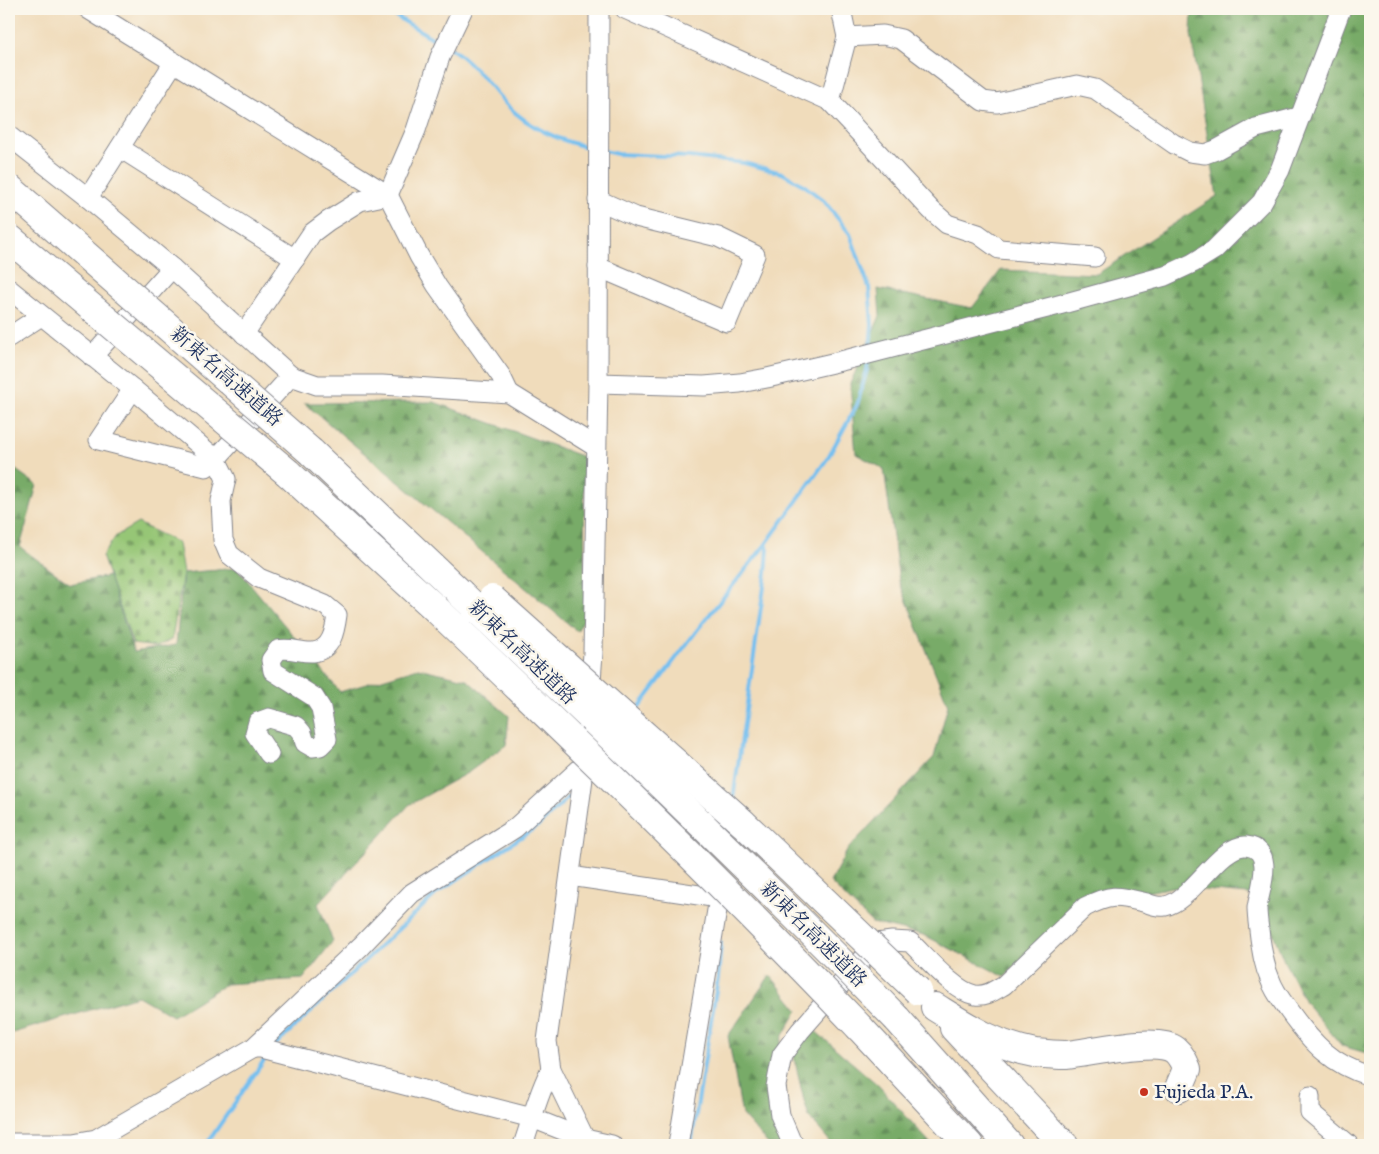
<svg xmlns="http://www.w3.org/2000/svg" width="1379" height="1154" viewBox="0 0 1379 1154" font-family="'IM FELL English','Noto Serif JP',serif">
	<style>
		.forest { fill: url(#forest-firs); stroke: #4a6d62 }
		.cemetery { fill: url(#cemetery-stones); stroke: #587a6a }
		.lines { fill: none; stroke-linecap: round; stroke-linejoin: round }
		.stream { stroke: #77c0ef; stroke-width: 4 }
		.minor-casing { stroke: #86868c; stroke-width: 21 }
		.highway-casing { stroke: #86868c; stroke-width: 30 }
		.minor { stroke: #fff; stroke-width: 19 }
		.highway { stroke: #fff; stroke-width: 28 }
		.highway-bridge-casing { stroke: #86868c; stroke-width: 30; stroke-linecap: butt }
		.highway-bridge { stroke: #fff; stroke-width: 28 }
		.poi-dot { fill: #c8321e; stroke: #fbf7ec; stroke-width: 2 }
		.labels { text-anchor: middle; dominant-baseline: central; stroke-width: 5; stroke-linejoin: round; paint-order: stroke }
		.street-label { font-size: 20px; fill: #1b2f5e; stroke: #fbf7ec }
		.poi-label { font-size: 20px; fill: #1b2f5e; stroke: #fbf7ec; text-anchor: start }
	</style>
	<defs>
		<pattern id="forest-firs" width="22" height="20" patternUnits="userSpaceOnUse" patternTransform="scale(1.25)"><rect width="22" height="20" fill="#78ab67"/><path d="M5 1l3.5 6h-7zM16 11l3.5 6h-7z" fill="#628c58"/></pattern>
		<pattern id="cemetery-stones" width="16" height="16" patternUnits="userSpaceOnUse" patternTransform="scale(1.25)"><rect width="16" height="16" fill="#96c676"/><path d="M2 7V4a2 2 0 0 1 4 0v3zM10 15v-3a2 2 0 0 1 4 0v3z" fill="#7aa164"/></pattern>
	</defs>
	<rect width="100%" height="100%" fill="#fbf7ec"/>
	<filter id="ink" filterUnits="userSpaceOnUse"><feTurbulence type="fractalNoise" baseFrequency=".02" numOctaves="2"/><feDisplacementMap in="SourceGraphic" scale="10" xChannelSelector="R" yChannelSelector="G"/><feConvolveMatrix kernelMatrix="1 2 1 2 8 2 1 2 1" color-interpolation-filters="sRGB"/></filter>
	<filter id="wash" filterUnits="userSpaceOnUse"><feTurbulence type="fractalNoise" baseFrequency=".0096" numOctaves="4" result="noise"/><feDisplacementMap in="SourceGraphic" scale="20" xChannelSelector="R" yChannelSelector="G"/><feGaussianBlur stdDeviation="1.12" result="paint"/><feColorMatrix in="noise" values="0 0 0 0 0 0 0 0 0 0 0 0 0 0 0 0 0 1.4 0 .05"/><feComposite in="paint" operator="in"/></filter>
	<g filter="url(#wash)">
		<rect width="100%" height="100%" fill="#f0dcbb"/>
		<g class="forest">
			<polygon points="1192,9 1370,9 1370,1054 1342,1046 1305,1002 1284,961 1258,895 1172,887 1078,906 1005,977 924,935 872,923 830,882 848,849 934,757 948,705 899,581 884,469 856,454 850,384 880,316 878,289 972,308 1001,270 1097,274 1217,196 1191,34"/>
			<polygon points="434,402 584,457 585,618 577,631 304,403"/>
			<polygon points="9,465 37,485 20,547 70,584 109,576 134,652 176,645 183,573 237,568 340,692 418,668 466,679 509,716 506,745 469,772 409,805 318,904 333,941 303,979 226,984 173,1016 138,996 9,1034"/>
			<polygon points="770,975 798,1010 782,1037 767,1100 788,1145 769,1145 742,1115 728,1036"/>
			<polygon points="814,1030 878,1085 932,1145 833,1145 809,1117 804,1101 792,1048"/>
		</g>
		<polygon class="cemetery" points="138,523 178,543 183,573 172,639 156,647 133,644 102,556 116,536"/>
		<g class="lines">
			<g class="stream">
				<polyline points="384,9 442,44"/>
				<path d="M 450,48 C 473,62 489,86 507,105 C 529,128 562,142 592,148"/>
				<polyline points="604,151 617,154 689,157 744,163 782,173 805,186 824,201 850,234 869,287 872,325 870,348"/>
				<polyline points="634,714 698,629 766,544 827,459 857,405 867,370 868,360"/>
				<polyline points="733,799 766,573 768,549 766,544"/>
				<polyline points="274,1046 437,893 539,825 573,793"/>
				<polyline points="206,1145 267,1056"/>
				<polyline points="691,1145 718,978 721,943"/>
			</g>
		</g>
	</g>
	<g filter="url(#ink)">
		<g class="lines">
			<defs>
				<g id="minor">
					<polyline points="88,9 388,195 419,256 437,286 501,376 509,393"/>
					<polyline points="625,9 830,101 931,210 947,224 978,234 999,249 1095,257"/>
					<polyline points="847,37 883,35 901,39 983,101 997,103 1077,85 1095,89 1174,144 1190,152 1205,154 1216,150 1256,128 1299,117"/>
					<polyline points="830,101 847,37 841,9"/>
					<polyline points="9,136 88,198 172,268 291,376"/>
					<polyline points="120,148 295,259"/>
					<polyline points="388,195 416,130 440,57 463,9"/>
					<polyline points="88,198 174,62"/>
					<polyline points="598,267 727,322 755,255 718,237 636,217 598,200"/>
					<path d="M 9,289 L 133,389 L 216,459 L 226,479 L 221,501 L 223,540 L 229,554 L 259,578 L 325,605 L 337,615 C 335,630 332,650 313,652 C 301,653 290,647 278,650 L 271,660 L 273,671 L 314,697 L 321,708 L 327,739 L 320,746 L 312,747 L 305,743 L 302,733 L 296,726 L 269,718 L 258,722 L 255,733 L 269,754"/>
					<polyline points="244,334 312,233 328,221 360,201 388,195"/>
					<polyline points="9,337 41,316"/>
					<polyline points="92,357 172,268"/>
					<polyline points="598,383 704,386 740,383 767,378 841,361 1055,306 1165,276 1193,263 1214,250 1262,202 1280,170 1341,9"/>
					<polyline points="133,389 99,440 206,467 216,459 291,376 317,385 382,385 509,393 596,447"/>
					<polyline points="570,876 719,898 678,1145"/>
					<polyline points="253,1048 261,1048 532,1118 585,1139 612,1145"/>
					<polyline points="1310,1096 1310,1112 1349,1145"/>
					<polyline points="9,1143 74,1143 96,1139 253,1048 361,946 412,893 515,828 585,764"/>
					<path d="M 523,1145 C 532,1120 538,1093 551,1069"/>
					<polyline points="588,1145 551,1069 547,1041 585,764 593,653 598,383 599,9"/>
					<path d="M 795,1145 L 791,1141 L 780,1115 L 776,1086 L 782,1055 L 800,1031 L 877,943 L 892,941 L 910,942 C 926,957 954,991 975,995 C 986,997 995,990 1004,985 L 1085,907 C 1112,893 1118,896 1147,903 C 1152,905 1160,907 1165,906 C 1191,902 1220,844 1246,846 C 1277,849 1259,891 1257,908 C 1257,918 1259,928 1260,938 C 1262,952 1264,966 1270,979 C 1274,991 1282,1001 1289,1011 C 1312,1043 1332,1065 1370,1076"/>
				</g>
				<g id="highway">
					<polyline points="311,452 460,593"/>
					<polyline points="288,473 435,608"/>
					<path d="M 935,1007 C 969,1028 994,1045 1035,1053 C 1045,1054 1056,1055 1066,1055 C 1090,1053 1156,1036 1175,1050 C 1181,1055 1184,1062 1187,1069 L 1179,1088"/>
					<polyline points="897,1019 1009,1145"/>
					<polyline points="860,1028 969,1145"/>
					<polyline points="954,1028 1064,1145"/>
				</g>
			</defs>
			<use href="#minor" class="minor-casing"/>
			<use href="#highway" class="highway-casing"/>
			<use href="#minor" class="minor"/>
			<use href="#highway" class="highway"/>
			<defs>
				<g id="highway-bridge">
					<polyline points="9,188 311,452"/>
					<polyline points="9,238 288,473"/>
					<path d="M 460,593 C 607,733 755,873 897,1019"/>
					<polyline points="492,599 744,824 918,991"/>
					<path d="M 435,608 C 579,745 723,884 860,1028"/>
				</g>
			</defs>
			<use href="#highway-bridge" class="highway-bridge-casing"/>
			<use href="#highway-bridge" class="highway-bridge"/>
		</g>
	</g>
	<circle class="poi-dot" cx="1144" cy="1092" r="5"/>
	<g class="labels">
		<g class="street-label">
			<text transform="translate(226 377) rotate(41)">新東名高速道路</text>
			<text transform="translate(522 653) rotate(44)">新東名高速道路</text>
			<text transform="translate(813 935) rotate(45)">新東名高速道路</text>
		</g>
		<g class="poi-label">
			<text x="1154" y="1092">Fujieda P.A.</text>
		</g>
	</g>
	<rect width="1379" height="1154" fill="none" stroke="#fbf7ec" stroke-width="30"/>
</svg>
